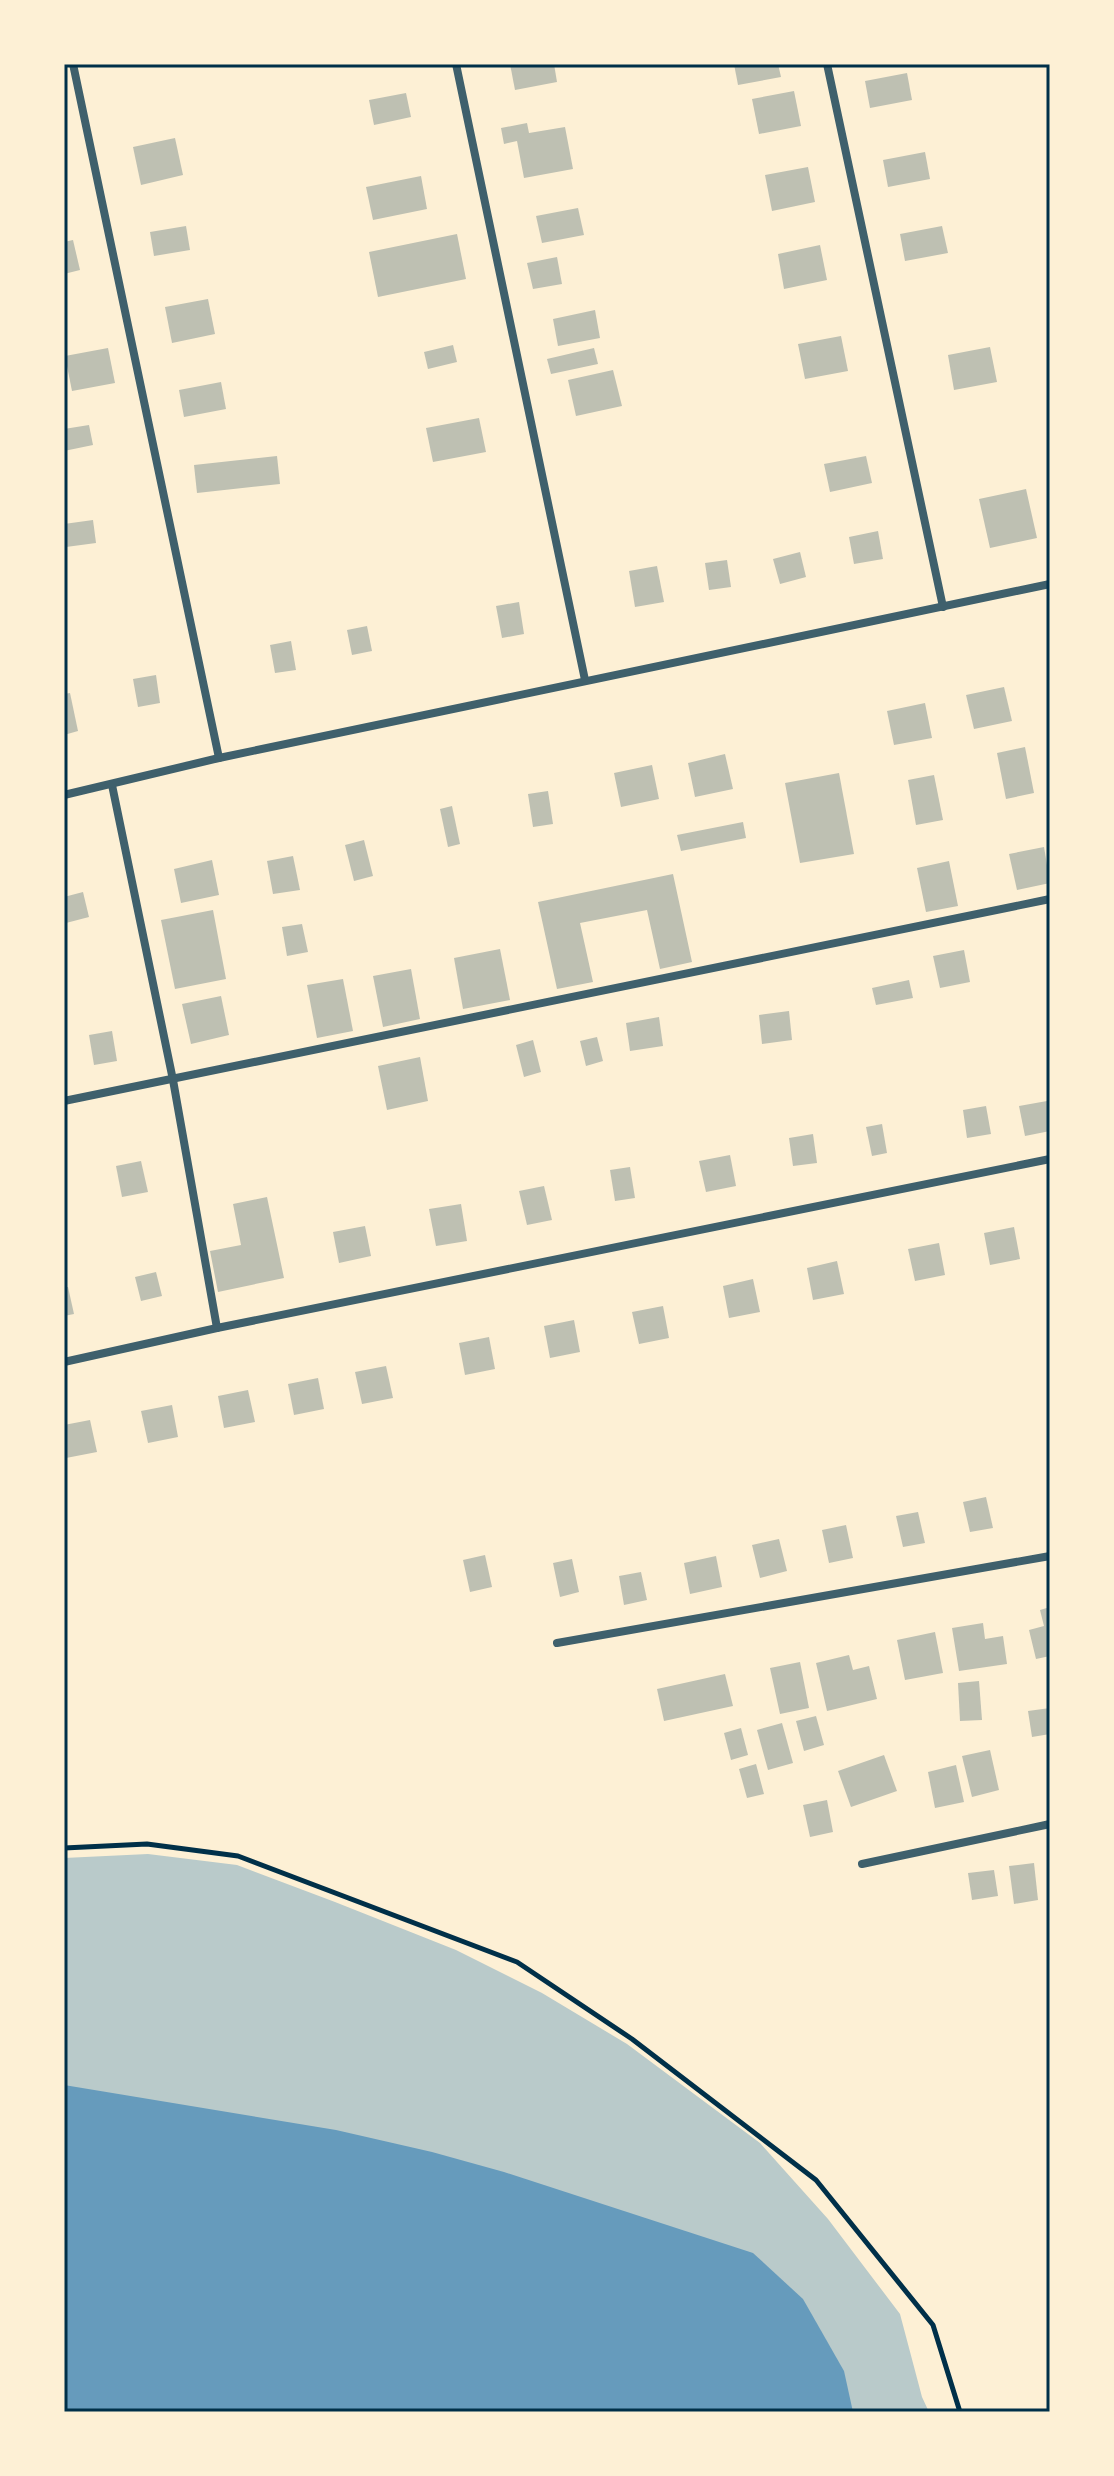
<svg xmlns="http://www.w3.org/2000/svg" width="1114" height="2476" viewBox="0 0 1114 2476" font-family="'PT Sans',sans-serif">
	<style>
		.green { fill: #b9caca }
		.water { fill: #669bbc }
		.building { fill: #bec0b2 }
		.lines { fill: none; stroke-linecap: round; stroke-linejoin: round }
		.path { stroke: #003049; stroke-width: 5 }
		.minor { stroke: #3f606c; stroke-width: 8 }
		.neatline { fill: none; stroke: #003049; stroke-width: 3 }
	</style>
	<rect width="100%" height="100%" fill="#fdf0d5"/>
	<polygon class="green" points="148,1854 237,1865 335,1902 456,1950 542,1993 627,2044 760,2143 828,2219 900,2314 922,2397 929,2412 64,2412 64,1858"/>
	<polygon class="water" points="64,2085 336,2130 432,2152 504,2172 753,2253 803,2299 844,2371 853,2412 64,2412"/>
	<g class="building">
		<polygon points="510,64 554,64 557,82 515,90"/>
		<polygon points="734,64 778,64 781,77 738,85"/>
		<polygon points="907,73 912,100 870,108 865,81"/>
		<polygon points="794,91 801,126 759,134 752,99"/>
		<polygon points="406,93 411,117 374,125 369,100"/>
		<polygon points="527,123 529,133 565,127 573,169 524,178 517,141 504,144 501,128"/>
		<polygon points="175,138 183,175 141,185 133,147"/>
		<polygon points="925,152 930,179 888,187 883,160"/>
		<polygon points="808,167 815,202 772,211 765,175"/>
		<polygon points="421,176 427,209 373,220 366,187"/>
		<polygon points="578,208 584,235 542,243 536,216"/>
		<polygon points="186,226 190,250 154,256 150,232"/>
		<polygon points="942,226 948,253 905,261 900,234"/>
		<polygon points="457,234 466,279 378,297 369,252"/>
		<polygon points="73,240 80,270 64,274 64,242"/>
		<polygon points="820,245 827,280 784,289 778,254"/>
		<polygon points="557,257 562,284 533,289 527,263"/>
		<polygon points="208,299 215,334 172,343 165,307"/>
		<polygon points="595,310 600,338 558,346 553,319"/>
		<polygon points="841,336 848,371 805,379 798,344"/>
		<polygon points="453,345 457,362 428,369 424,352"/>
		<polygon points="990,347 997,382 954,390 948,355"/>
		<polygon points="108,348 115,383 72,391 65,356"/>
		<polygon points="594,348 598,364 551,374 547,359"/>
		<polygon points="613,370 622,406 576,416 568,380"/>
		<polygon points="221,382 226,409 184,417 179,390"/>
		<polygon points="479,418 486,452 433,462 426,428"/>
		<polygon points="89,425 93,445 64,451 64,429"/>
		<polygon points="277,456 280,484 197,493 194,465"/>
		<polygon points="866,456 872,483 830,492 824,464"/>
		<polygon points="1026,489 1037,538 990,548 979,499"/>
		<polygon points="93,520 96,543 66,547 64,524"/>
		<polygon points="878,531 883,559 854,564 849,537"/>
		<polygon points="800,552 806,577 780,584 773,559"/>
		<polygon points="727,560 731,587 709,590 705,563"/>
		<polygon points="657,566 664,602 635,607 629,571"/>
		<polygon points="519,602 524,634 502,638 496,606"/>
		<polygon points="367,626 372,651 352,655 347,630"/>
		<polygon points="291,641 296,670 275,673 270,645"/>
		<polygon points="156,675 160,703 138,707 133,679"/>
		<polygon points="1004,687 1012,721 974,729 966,695"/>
		<polygon points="70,693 78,731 64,735 64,694"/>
		<polygon points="925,703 932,738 894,745 887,711"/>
		<polygon points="1025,747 1034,793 1006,799 997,753"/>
		<polygon points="725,754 733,789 695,797 688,763"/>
		<polygon points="652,765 659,799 621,807 614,773"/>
		<polygon points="839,773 854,854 800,863 785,783"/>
		<polygon points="934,775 943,820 916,825 908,780"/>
		<polygon points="548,791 553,824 533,827 528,794"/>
		<polygon points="452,806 460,844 448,847 440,809"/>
		<polygon points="743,822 746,838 681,851 677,835"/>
		<polygon points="364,840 373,876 354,881 345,845"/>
		<polygon points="1044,847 1050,883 1017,890 1009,854"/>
		<polygon points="293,856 300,890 273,894 267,861"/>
		<polygon points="212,860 219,895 181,903 174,869"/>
		<polygon points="949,861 958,906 926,912 917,868"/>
		<polygon points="673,874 692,962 660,969 647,910 580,923 593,982 557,989 538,902"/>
		<polygon points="83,892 89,917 66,923 64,897"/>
		<polygon points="213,910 226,979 175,989 161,920"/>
		<polygon points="302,924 308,952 287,956 282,927"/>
		<polygon points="500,949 510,1000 463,1009 454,958"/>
		<polygon points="964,950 970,982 940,988 933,956"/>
		<polygon points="411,969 420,1019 383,1027 373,976"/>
		<polygon points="343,979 353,1031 317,1038 307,985"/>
		<polygon points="909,980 913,998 876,1005 872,988"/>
		<polygon points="221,996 229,1035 191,1044 182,1004"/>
		<polygon points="789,1011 792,1040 762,1044 759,1015"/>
		<polygon points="659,1017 663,1046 630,1051 626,1023"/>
		<polygon points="112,1031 117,1061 94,1065 89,1035"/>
		<polygon points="597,1037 603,1061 586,1066 580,1041"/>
		<polygon points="533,1040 541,1072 524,1077 516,1045"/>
		<polygon points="420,1057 428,1101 387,1110 378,1066"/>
		<polygon points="1047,1101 1050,1131 1025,1136 1019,1106"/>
		<polygon points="986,1106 991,1134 967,1138 963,1110"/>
		<polygon points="882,1124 887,1153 872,1156 866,1127"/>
		<polygon points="813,1134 817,1163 793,1166 789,1138"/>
		<polygon points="730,1155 736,1186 706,1192 699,1161"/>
		<polygon points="141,1161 148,1192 122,1197 116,1166"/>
		<polygon points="630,1167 635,1198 615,1201 610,1170"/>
		<polygon points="544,1186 552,1220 527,1225 519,1191"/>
		<polygon points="267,1197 284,1278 218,1292 210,1251 241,1245 233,1204"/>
		<polygon points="461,1204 467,1241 436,1246 429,1209"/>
		<polygon points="365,1226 371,1256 339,1263 333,1232"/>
		<polygon points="1014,1227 1020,1259 990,1265 984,1233"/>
		<polygon points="939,1243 945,1275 915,1281 908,1249"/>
		<polygon points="837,1261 844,1294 813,1300 807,1268"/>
		<polygon points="156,1272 162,1296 141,1301 135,1277"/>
		<polygon points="753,1279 760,1312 729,1318 723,1286"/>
		<polygon points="64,1287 68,1287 74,1314 64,1316"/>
		<polygon points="663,1306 669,1338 639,1344 632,1312"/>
		<polygon points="574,1320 580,1352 550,1358 544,1326"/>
		<polygon points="489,1337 495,1369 465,1375 459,1343"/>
		<polygon points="386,1366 393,1398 362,1404 355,1372"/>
		<polygon points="318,1378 324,1409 294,1415 288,1384"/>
		<polygon points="248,1390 255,1422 224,1428 218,1396"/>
		<polygon points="172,1405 178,1437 148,1443 141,1411"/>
		<polygon points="90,1420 97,1452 66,1458 64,1425"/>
		<polygon points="986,1497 993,1528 970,1532 963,1502"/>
		<polygon points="918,1512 925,1543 903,1547 896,1516"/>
		<polygon points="846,1525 853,1558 829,1563 822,1530"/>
		<polygon points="779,1539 787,1571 760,1578 752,1545"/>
		<polygon points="485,1555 492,1587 470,1592 463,1560"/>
		<polygon points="716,1556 722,1587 690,1594 684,1563"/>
		<polygon points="572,1559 579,1592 560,1597 553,1563"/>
		<polygon points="641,1572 647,1600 624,1605 619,1576"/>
		<polygon points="1050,1607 1050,1656 1036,1659 1029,1630 1044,1626 1040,1610"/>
		<polygon points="983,1623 985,1639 1003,1636 1007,1664 959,1671 952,1628"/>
		<polygon points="935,1632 943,1673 905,1680 897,1640"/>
		<polygon points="849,1655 853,1670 869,1666 877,1699 827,1711 816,1663"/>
		<polygon points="800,1662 809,1708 780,1714 770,1668"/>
		<polygon points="725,1674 733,1706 664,1721 657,1689"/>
		<polygon points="979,1681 982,1720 960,1721 958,1683"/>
		<polygon points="1050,1708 1050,1734 1032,1737 1028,1711"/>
		<polygon points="816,1716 824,1745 804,1751 796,1721"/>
		<polygon points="782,1723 793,1763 768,1770 757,1730"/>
		<polygon points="741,1728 748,1755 731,1760 724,1733"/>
		<polygon points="990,1750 999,1790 972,1797 962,1756"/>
		<polygon points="884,1755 897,1791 851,1807 838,1771"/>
		<polygon points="756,1764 764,1794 747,1798 739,1769"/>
		<polygon points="956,1765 964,1802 935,1808 928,1772"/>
		<polygon points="827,1800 833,1832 810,1837 803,1805"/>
		<polygon points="1034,1863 1038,1900 1014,1904 1009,1866"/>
		<polygon points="994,1870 998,1896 972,1900 968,1873"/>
	</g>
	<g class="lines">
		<polyline class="path" points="64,1848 147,1844 238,1856 517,1962 632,2039 816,2180 933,2325 960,2412"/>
		<g class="minor">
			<polyline points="73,64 219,758"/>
			<polyline points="456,64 585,680"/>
			<polyline points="827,64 943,607"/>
			<polyline points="112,785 173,1080 217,1328"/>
			<polyline points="64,795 219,758 1050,584"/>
			<polyline points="64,1101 1050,899"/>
			<polyline points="64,1362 217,1328 1050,1159"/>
			<polyline points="557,1643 1050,1556"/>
			<polyline points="862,1864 1050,1824"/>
		</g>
	</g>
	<rect width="1114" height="2476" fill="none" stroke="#fdf0d5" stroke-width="132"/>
	<rect x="66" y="66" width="982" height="2344" class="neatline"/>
</svg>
